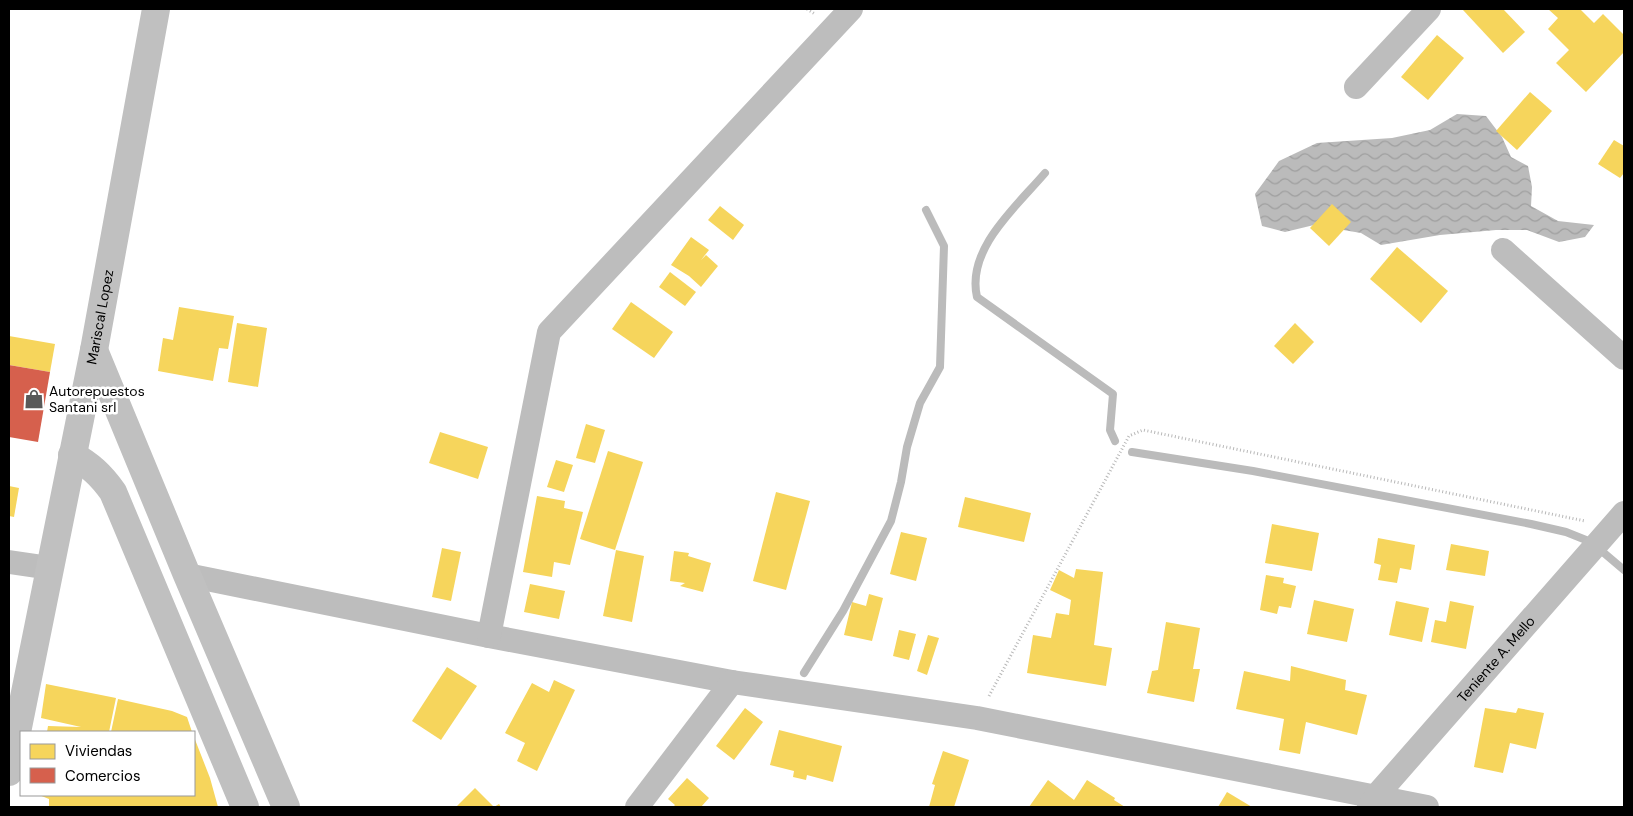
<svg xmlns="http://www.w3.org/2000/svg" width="1633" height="816" viewBox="0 0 1633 816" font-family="'DM Sans',sans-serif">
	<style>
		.water { fill: url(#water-waves) }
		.homes { fill: #f6d55c }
		.shops { fill: #d6604d }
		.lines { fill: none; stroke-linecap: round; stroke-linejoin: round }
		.stream { stroke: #bbb; stroke-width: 8 }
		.path { stroke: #b8b8b8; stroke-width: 3; stroke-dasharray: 1 2.5; stroke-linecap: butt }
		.street { stroke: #bdbdbd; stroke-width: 24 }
		.secondary { stroke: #c0c0c0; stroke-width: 28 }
		.labels { text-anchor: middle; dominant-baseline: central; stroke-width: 5; stroke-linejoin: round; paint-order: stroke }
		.street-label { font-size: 14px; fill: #000; stroke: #fff }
		.poi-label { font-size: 14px; fill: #000; stroke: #fff; text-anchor: start }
	</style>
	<defs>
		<pattern id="water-waves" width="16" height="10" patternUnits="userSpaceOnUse" patternTransform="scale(1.25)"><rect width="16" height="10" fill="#bbb"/><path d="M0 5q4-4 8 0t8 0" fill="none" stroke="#9f9f9f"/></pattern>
	</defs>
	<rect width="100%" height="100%" fill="#fff"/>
	<polygon class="water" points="1457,114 1486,116 1502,137 1511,157 1528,166 1532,187 1531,206 1558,221 1594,225 1585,237 1559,242 1527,230 1496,230 1440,235 1381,245 1361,233 1314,225 1285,232 1262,226 1255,194 1279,161 1317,143 1392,138 1430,130"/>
	<g class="homes">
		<polygon points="1464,9 1503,9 1525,32 1503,53 1463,10"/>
		<polygon points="1548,9 1580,9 1594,23 1603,14 1624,35 1624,52 1586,92 1556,63 1569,50 1548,29 1558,18"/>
		<polygon points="1437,35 1464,58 1428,100 1401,77"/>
		<polygon points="1530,92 1552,111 1517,150 1496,131"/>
		<polygon points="1614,140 1624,146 1624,173 1620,178 1598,164"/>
		<polygon points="1332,204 1351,222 1329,246 1310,228"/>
		<polygon points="720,206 744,225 733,240 708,220"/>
		<polygon points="691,237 709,250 701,260 706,255 718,266 701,287 689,276 671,265"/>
		<polygon points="1397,247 1448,291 1421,323 1370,279"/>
		<polygon points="670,272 696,292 685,306 659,287"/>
		<polygon points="631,302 673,332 654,358 612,329"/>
		<polygon points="179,307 234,316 228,349 219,348 213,381 158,371 163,338 173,340"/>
		<polygon points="237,323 267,328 258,387 228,382"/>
		<polygon points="1295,323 1314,342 1293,364 1274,346"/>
		<polygon points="9,336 55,344 50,372 9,365"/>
		<polygon points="586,424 605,430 595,463 576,458"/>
		<polygon points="440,432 488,447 478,479 429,463"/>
		<polygon points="608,451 643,462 615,550 580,539"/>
		<polygon points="556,460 573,465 564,492 547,487"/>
		<polygon points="9,486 19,488 14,517 9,516"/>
		<polygon points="776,492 810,501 786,590 753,581"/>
		<polygon points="537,496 565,501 564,508 583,512 570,565 554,562 552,577 523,572"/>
		<polygon points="965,497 1031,513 1024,542 958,527"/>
		<polygon points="1272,524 1319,533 1312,571 1265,563"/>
		<polygon points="901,532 927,538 916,581 890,574"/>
		<polygon points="1378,538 1415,545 1411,570 1400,568 1397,583 1378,580 1381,565 1374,563"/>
		<polygon points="1451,544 1489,551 1485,576 1446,570"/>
		<polygon points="442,548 461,552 451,601 432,597"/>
		<polygon points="616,550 644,556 632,622 603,616"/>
		<polygon points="674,551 689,553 688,556 711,563 703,592 680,586 685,583 670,581"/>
		<polygon points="1076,569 1103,572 1094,645 1112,648 1106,686 1027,673 1033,635 1051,638 1056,613 1069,615 1071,600 1050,590 1059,570 1074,578"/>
		<polygon points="1266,575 1284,578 1283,583 1296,586 1291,608 1279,606 1277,614 1260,610"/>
		<polygon points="530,584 565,591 559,619 524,612"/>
		<polygon points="869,594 883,598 872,641 844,635 852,602 866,606"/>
		<polygon points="1314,600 1354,609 1347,642 1307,634"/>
		<polygon points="1396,601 1429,608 1422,642 1389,635"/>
		<polygon points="1450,601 1474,606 1466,649 1431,642 1435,620 1446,622"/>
		<polygon points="1166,622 1200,628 1193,669 1200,669 1194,702 1147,693 1152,671 1158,670"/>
		<polygon points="899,630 916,634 909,660 893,656"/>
		<polygon points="928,635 939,638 927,675 917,671"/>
		<polygon points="1291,666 1346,680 1345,690 1367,695 1357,735 1306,722 1300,754 1279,750 1284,719 1236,709 1244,671 1290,681"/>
		<polygon points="447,667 477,686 441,740 412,721"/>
		<polygon points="554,680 575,690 537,771 517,761 525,743 505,733 532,683 549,692"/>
		<polygon points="46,684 116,698 109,732 47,732 48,726 81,727 41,718"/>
		<polygon points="118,699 172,711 187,717 192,732 111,732"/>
		<polygon points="745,708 763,722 734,760 716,746"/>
		<polygon points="1485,708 1516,713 1518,708 1544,713 1536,749 1510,743 1503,773 1474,767"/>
		<polygon points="779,730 842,746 833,782 807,775 806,780 793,777 794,771 770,765"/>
		<polygon points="194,737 210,778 218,807 49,807 49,799 39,795 194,795"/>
		<polygon points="943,751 969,760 954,807 929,807 935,785 932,784"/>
		<polygon points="687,778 709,798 701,807 673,807 675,805 668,799"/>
		<polygon points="1048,780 1074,800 1087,780 1115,798 1114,800 1125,807 1029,807"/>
		<polygon points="475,788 494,807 499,804 501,807 456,807"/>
		<polygon points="1227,792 1252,807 1218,807"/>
	</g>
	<polygon class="shops" points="9,365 50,372 38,442 9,437"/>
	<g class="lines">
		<g class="stream">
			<path d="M 1045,173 C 1016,207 966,249 977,297 L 1113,394 L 1110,430 L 1115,441"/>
			<polyline points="1132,452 1253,471 1531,524 1566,532 1586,540"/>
			<polyline points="1604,553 1624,570"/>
			<polyline points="804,673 843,611 891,521 901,482 907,447 920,403 940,367 944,246 926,210"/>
		</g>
		<g class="path">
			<polyline points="807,9 815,14"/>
			<polyline points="989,696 1129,436 1143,430 1585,521"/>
		</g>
		<g class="street">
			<polyline points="1356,87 1429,9"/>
			<polyline points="1503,250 1624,358"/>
			<polyline points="9,562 50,568"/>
			<polyline points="187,575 489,636 732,682 977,718 1427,807"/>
			<polyline points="489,636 549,332 851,9"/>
			<polyline points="637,807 732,682"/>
			<path id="s1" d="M 1369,807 L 1376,796 L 1624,513"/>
		</g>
		<g class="secondary">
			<polyline points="94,350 187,575 286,807"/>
			<path d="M 72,455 C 90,465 101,475 113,492 L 245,807"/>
			<path id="s2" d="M 9,772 L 94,350 L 156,9"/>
		</g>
	</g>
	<defs>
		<symbol id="shop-bare" viewBox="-9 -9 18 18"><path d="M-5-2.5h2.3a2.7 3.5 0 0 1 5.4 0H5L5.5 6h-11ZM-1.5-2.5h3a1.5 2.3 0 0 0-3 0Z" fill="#595959" stroke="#fff" stroke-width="2.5" paint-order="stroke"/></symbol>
	</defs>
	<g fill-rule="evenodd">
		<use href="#shop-bare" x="20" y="385" width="28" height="28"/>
	</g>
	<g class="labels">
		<g class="street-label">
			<text stroke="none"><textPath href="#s2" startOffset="464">Mariscal Lopez</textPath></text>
			<text stroke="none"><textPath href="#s1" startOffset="195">Teniente A. Mello</textPath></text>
		</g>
		<g class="poi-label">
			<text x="49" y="391">Autorepuestos<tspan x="49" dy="16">Santani srl</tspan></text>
		</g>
	</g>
	<rect width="1633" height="816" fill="none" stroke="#000000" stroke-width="20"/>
	<rect x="20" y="731" width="175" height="65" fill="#ffffff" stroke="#999999"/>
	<rect x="30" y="744" width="25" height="15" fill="#f6d55c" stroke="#999999"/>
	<text x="65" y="756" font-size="15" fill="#000000">Viviendas</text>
	<rect x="30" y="768" width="25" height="15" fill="#d6604d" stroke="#999999"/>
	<text x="65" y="781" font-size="15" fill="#000000">Comercios</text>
</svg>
